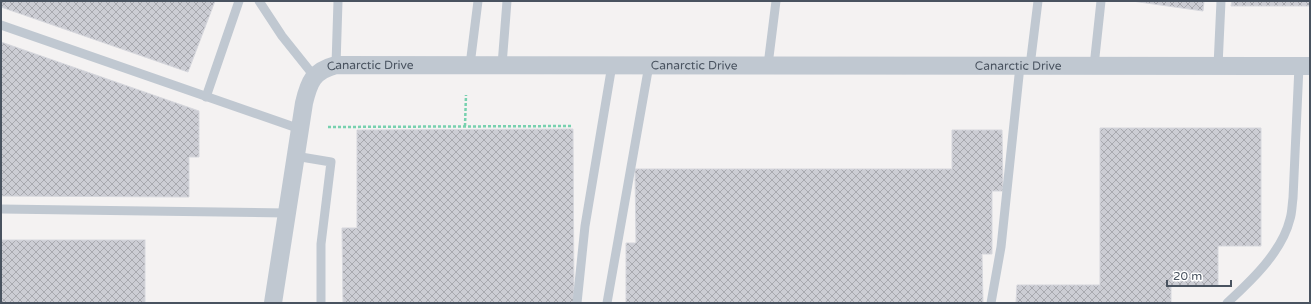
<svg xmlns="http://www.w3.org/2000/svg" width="1311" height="304" viewBox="0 0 1311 304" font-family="'Varela Round',sans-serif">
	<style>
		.building { fill: url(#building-cross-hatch); stroke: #d6d7dd }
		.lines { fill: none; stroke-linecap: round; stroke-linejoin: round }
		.path { stroke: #77d1af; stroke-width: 2.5; stroke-dasharray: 3 2; stroke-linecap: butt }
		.lane { stroke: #c0c8d1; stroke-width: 9 }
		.street { stroke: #c0c8d1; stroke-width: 18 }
		.labels { text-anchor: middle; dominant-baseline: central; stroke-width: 4; stroke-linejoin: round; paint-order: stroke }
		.street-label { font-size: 12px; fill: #495360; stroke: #fff }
	</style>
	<defs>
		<pattern id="building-cross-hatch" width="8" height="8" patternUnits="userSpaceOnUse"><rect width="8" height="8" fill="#cccdd4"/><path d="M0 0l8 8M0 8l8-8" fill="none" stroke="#a8a9af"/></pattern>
	</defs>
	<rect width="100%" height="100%" fill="#f4f2f2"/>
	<g class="building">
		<polygon points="1,1 215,1 188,72 1,7"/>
		<polygon points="1132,1 1204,1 1203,11"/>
		<polygon points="1232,1 1310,1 1310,6 1231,6"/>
		<polygon points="1,42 199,111 199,157 189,157 189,197 1,196"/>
		<polygon points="1100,128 1261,128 1261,246 1218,246 1218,286 1171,286 1171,303 1016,303 1017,285 1100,285"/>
		<polygon points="573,129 574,303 343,303 342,228 357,228 357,130"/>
		<polygon points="952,130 1002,130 1003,191 992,191 992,254 982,254 983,303 626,303 626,243 636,243 635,169 952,169"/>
		<rect x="1" y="240" width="144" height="63"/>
	</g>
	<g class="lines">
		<g class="path">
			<polyline points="465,126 466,95"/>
			<polyline points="328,127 573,126"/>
		</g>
		<g class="lane">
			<polyline points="259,1 282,36 314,76"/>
			<polyline points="1,25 300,129"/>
			<polyline points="336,65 338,1"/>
			<polyline points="470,65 478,1"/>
			<polyline points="502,65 507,1"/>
			<polyline points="768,65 776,1"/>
			<polyline points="1030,66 1038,1"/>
			<polyline points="1094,66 1101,1"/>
			<polyline points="1218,66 1221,1"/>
			<polyline points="206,97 239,1"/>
			<polyline points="295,156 331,162 321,244 321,303"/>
			<polyline points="1,209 287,213"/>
			<polyline points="577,303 585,226 612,65"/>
			<polyline points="607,303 649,65"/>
			<polyline points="991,303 1001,247 1020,66"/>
			<path d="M 1227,303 C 1251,281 1282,252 1290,219 C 1292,213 1292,205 1293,198 L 1299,66"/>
		</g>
		<path class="street" id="s1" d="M 273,303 L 304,103 C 309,82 313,71 336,65 L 1310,66"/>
	</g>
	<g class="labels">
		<g class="street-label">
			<text stroke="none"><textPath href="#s1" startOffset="614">Canarctic Drive</textPath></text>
			<text stroke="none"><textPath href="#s1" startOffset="938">Canarctic Drive</textPath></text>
			<text stroke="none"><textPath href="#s1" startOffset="290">Canarctic Drive</textPath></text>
		</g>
	</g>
	<rect width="1311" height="304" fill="none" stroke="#495360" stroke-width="4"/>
	<path d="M1167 280v6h64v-6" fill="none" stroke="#495360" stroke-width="2"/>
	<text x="1173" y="280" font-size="12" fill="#495360" stroke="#ffffff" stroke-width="3" paint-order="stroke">20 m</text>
</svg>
